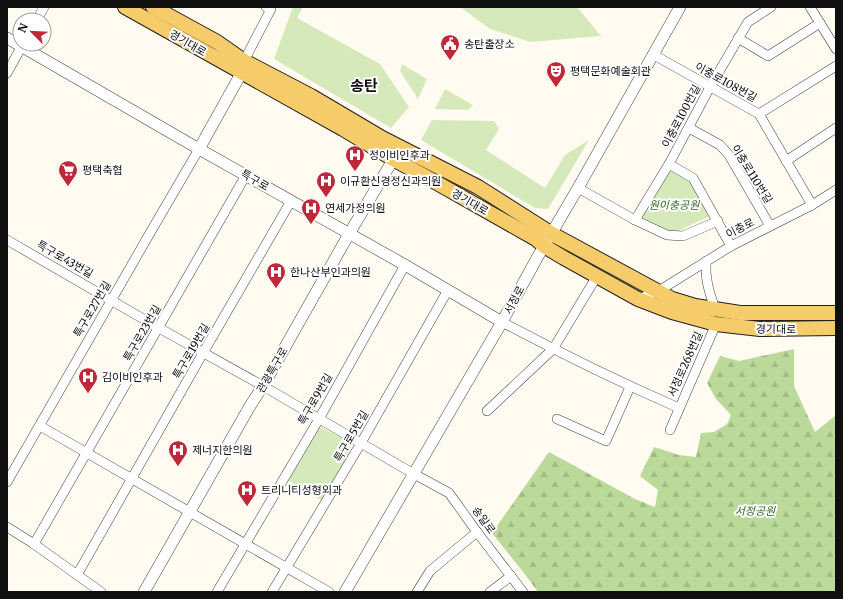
<svg xmlns="http://www.w3.org/2000/svg" width="843" height="599" viewBox="0 0 843 599" font-family="Merriweather,'Noto Sans KR',serif">
	<style>
		.grass { fill: #d6e9bb }
		.forest { fill: url(#forest-firs) }
		.lines { fill: none; stroke-linecap: round; stroke-linejoin: round }
		.minor-casing { stroke: #424242; stroke-width: 10 }
		.tertiary-casing { stroke: #424242; stroke-width: 12 }
		.primary-casing { stroke: #202020; stroke-width: 16 }
		.minor { stroke: #fff; stroke-width: 9 }
		.tertiary { stroke: #fff; stroke-width: 11 }
		.primary { stroke: #f6cb6a; stroke-width: 14 }
		.labels { text-anchor: middle; dominant-baseline: central; stroke-width: 4; stroke-linejoin: round; paint-order: stroke }
		.street-label { font-size: 11px; fill: #0f0f0f; stroke: #fff }
		.poi-label { font-size: 11px; fill: #0f0f0f; stroke: #fff; text-anchor: start }
		.park-label { font-size: 11px; font-style: italic; fill: #33671f; stroke: #fff }
		.district-label { font-size: 15px; font-weight: bold; fill: #0f0f0f; stroke: #fff }
	</style>
	<defs>
		<pattern id="forest-firs" width="22" height="20" patternUnits="userSpaceOnUse"><rect width="22" height="20" fill="#bbda9a"/><path d="M5 1l3.5 6h-7zM16 11l3.5 6h-7z" fill="#a0ba84"/></pattern>
	</defs>
	<rect width="100%" height="100%" fill="#fffbf1"/>
	<g class="grass">
		<polygon points="293,7 303,7 297,18 380,64 409,107 391,128 274,59"/>
		<polygon points="462,7 577,7 601,36 530,42 490,29 463,9"/>
		<polygon points="402,64 427,79 418,99 400,71"/>
		<polygon points="445,89 473,105 468,110 435,109"/>
		<polygon points="432,120 494,121 499,129 486,150 545,188 565,155 589,140 548,209 535,208 421,140"/>
		<polygon points="668,168 689,180 710,216 674,233 639,216"/>
		<polygon points="318,426 348,441 352,455 322,501 286,479"/>
	</g>
	<polygon class="forest" points="794,349 794,386 815,432 836,415 836,592 538,592 527,577 492,533 549,452 635,499 655,507 658,490 640,476 654,447 679,455 696,457 701,433 714,432 727,424 731,415 716,399 707,383 720,356 739,361"/>
	<g class="lines">
		<defs>
			<g id="minor">
				<polyline points="810,7 836,49"/>
				<polyline points="37,20 44,7"/>
				<polyline points="738,38 768,56 820,23"/>
				<polyline points="654,55 759,114 812,205"/>
				<polyline points="244,61 271,9 266,7"/>
				<polyline points="7,73 23,44"/>
				<polyline points="759,114 836,66"/>
				<polyline points="689,128 720,145 729,155 770,226"/>
				<polyline points="786,161 836,128"/>
				<polyline points="669,164 693,178 731,246"/>
				<polyline points="578,188 635,220 667,235 683,236 718,221"/>
				<polyline points="635,220 669,164 710,87 748,22 771,7"/>
				<polyline points="7,240 159,328 263,386 414,474 449,493 477,532 523,592"/>
				<path d="M 706,261 C 705,280 709,291 715,309"/>
				<polyline points="638,299 657,292 731,246 812,205 836,190"/>
				<path d="M 502,322 C 560,353 619,382 679,408"/>
				<polyline points="487,411 553,349 597,276"/>
				<polyline points="557,419 606,441 630,387"/>
				<polyline points="40,426 329,592"/>
				<polyline points="670,430 716,324"/>
				<polyline points="7,482 150,233 199,149"/>
				<polyline points="7,527 34,544 101,592"/>
				<polyline points="34,544 246,175"/>
				<polyline points="77,575 203,353 291,201"/>
				<polyline points="217,592 319,419 405,265"/>
				<polyline points="272,592 361,443 448,290"/>
				<polyline points="417,592 430,571 477,532"/>
				<polyline points="490,592 511,576"/>
			</g>
			<g id="tertiary">
				<polyline points="7,38 199,149 405,265 502,322"/>
				<polyline points="199,149 242,72"/>
				<polyline points="144,592 250,406 263,386 349,234 397,153"/>
				<polyline points="345,592 502,322 537,258 578,188 680,7"/>
			</g>
			<g id="primary">
				<polyline points="125,7 343,129 393,159 430,179 536,239 544,246 564,258 638,299 672,312 716,324 760,329 836,328"/>
				<polyline points="153,7 217,42 244,61 311,96 382,138 478,187 552,234 672,299 695,306 740,313 836,313"/>
			</g>
		</defs>
		<use href="#minor" class="minor-casing"/>
		<use href="#tertiary" class="tertiary-casing"/>
		<use href="#primary" class="primary-casing"/>
		<use href="#minor" class="minor"/>
		<use href="#tertiary" class="tertiary"/>
		<use href="#primary" class="primary"/>
	</g>
	<defs>
		<symbol id="civic-pin" viewBox="-11 -11 22 30"><path d="M0 17L-7.5 6A9.5 9.5 0 1 1 7.5 6Z" fill="#be2839" stroke="#fff"/><path d="M-.6-6.5H3V-4.5H.6V-3L4-1V1h2V6H-6V1h2V-1L-.6-3ZM-1.2 2.5V6h2.4V2.5Z" fill="#fff"/></symbol>
		<symbol id="theatre-pin" viewBox="-11 -11 22 30"><path d="M0 17L-7.5 6A9.5 9.5 0 1 1 7.5 6Z" fill="#be2839" stroke="#fff"/><path d="M-5-5.5Q0-4 5-5.5V0Q5 5 0 6Q-5 5-5 0ZM-3.3-2.5H-1v1.5H-3.3ZM1-2.5H3.3v1.5H1ZM-2.8 1Q0 5.5 2.8 1Z" fill="#fff"/></symbol>
		<symbol id="hospital-pin" viewBox="-11 -11 22 30"><path d="M0 17L-7.5 6A9.5 9.5 0 1 1 7.5 6Z" fill="#be2839" stroke="#fff"/><path d="M-5-5h3v3.5h4V-5h3V5h-3V1.5h-4V5h-3Z" fill="#fff"/></symbol>
		<symbol id="supermarket-pin" viewBox="-11 -11 22 30"><path d="M0 17L-7.5 6A9.5 9.5 0 1 1 7.5 6Z" fill="#be2839" stroke="#fff"/><path d="M-6-5.5h2.5l.6 2H6L4.5 2H-2.5L-4.4-4H-6ZM-1.5 3.2a1.3 1.3 0 1 0 .1 0ZM3 3.2a1.3 1.3 0 1 0 .1 0Z" fill="#fff"/></symbol>
	</defs>
	<g fill-rule="evenodd">
		<use href="#civic-pin" x="439" y="33" width="22" height="30"/>
		<use href="#theatre-pin" x="545" y="60" width="22" height="30"/>
		<use href="#hospital-pin" x="344" y="144" width="22" height="30"/>
		<use href="#supermarket-pin" x="57" y="159" width="22" height="30"/>
		<use href="#hospital-pin" x="315" y="170" width="22" height="30"/>
		<use href="#hospital-pin" x="300" y="197" width="22" height="30"/>
		<use href="#hospital-pin" x="265" y="261" width="22" height="30"/>
		<use href="#hospital-pin" x="77" y="366" width="22" height="30"/>
		<use href="#hospital-pin" x="167" y="439" width="22" height="30"/>
		<use href="#hospital-pin" x="236" y="479" width="22" height="30"/>
	</g>
	<g class="labels">
		<g class="street-label">
			<text transform="translate(188 43) rotate(30)">경기대로</text>
			<text transform="translate(726 82) rotate(29)">이충로108번길</text>
			<text transform="translate(681 116) rotate(-62)">이충로100번길</text>
			<text transform="translate(752 174) rotate(58)">이충로110번길</text>
			<text transform="translate(255 180) rotate(30)">특구로</text>
			<text transform="translate(470 202) rotate(30)">경기대로</text>
			<text transform="translate(740 228) rotate(-27)">이충로</text>
			<text transform="translate(65 259) rotate(30)">특구로43번길</text>
			<text transform="translate(514 300) rotate(-62)">서정로</text>
			<text transform="translate(92 309) rotate(-60)">특구로27번길</text>
			<text transform="translate(776 329) rotate(1)">경기대로</text>
			<text transform="translate(142 333) rotate(-60)">특구로23번길</text>
			<text transform="translate(191 351) rotate(-60)">특구로19번길</text>
			<text transform="translate(685 364) rotate(-66)">서정로268번길</text>
			<text transform="translate(272 370) rotate(-60)">관광특구로</text>
			<text transform="translate(315 399) rotate(-60)">특구로9번길</text>
			<text transform="translate(351 436) rotate(-60)">특구로5번길</text>
			<text transform="translate(484 520) rotate(54)">송일로</text>
		</g>
		<g class="poi-label">
			<text x="464" y="44">송탄출장소</text>
			<text x="570" y="71">평택문화예술회관</text>
			<text x="369" y="155">정이비인후과</text>
			<text x="82" y="170">평택축협</text>
			<text x="340" y="181">이규환신경정신과의원</text>
			<text x="325" y="208">연세가정의원</text>
			<text x="290" y="272">한나산부인과의원</text>
			<text x="102" y="377">김이비인후과</text>
			<text x="192" y="450">제너지한의원</text>
			<text x="261" y="490">트리니티성형외과</text>
		</g>
		<g class="park-label">
			<text x="674" y="205">원이충공원</text>
			<text x="755" y="511">서정공원</text>
		</g>
		<g class="district-label">
			<text x="364" y="85">송탄</text>
		</g>
	</g>
	<rect width="843" height="599" fill="none" stroke="#0f0f0f" stroke-width="16"/>
	<g transform="translate(32 32) rotate(294)"><circle r="19" fill="#ffffff" stroke="#9f9f9f"/>
	<path d="M0-3L7 15L0 10L-7 15Z" fill="#be2839"/>
	<text y="-6" font-size="11" font-weight="bold" text-anchor="middle" fill="#0f0f0f">N</text>
	</g>
</svg>
